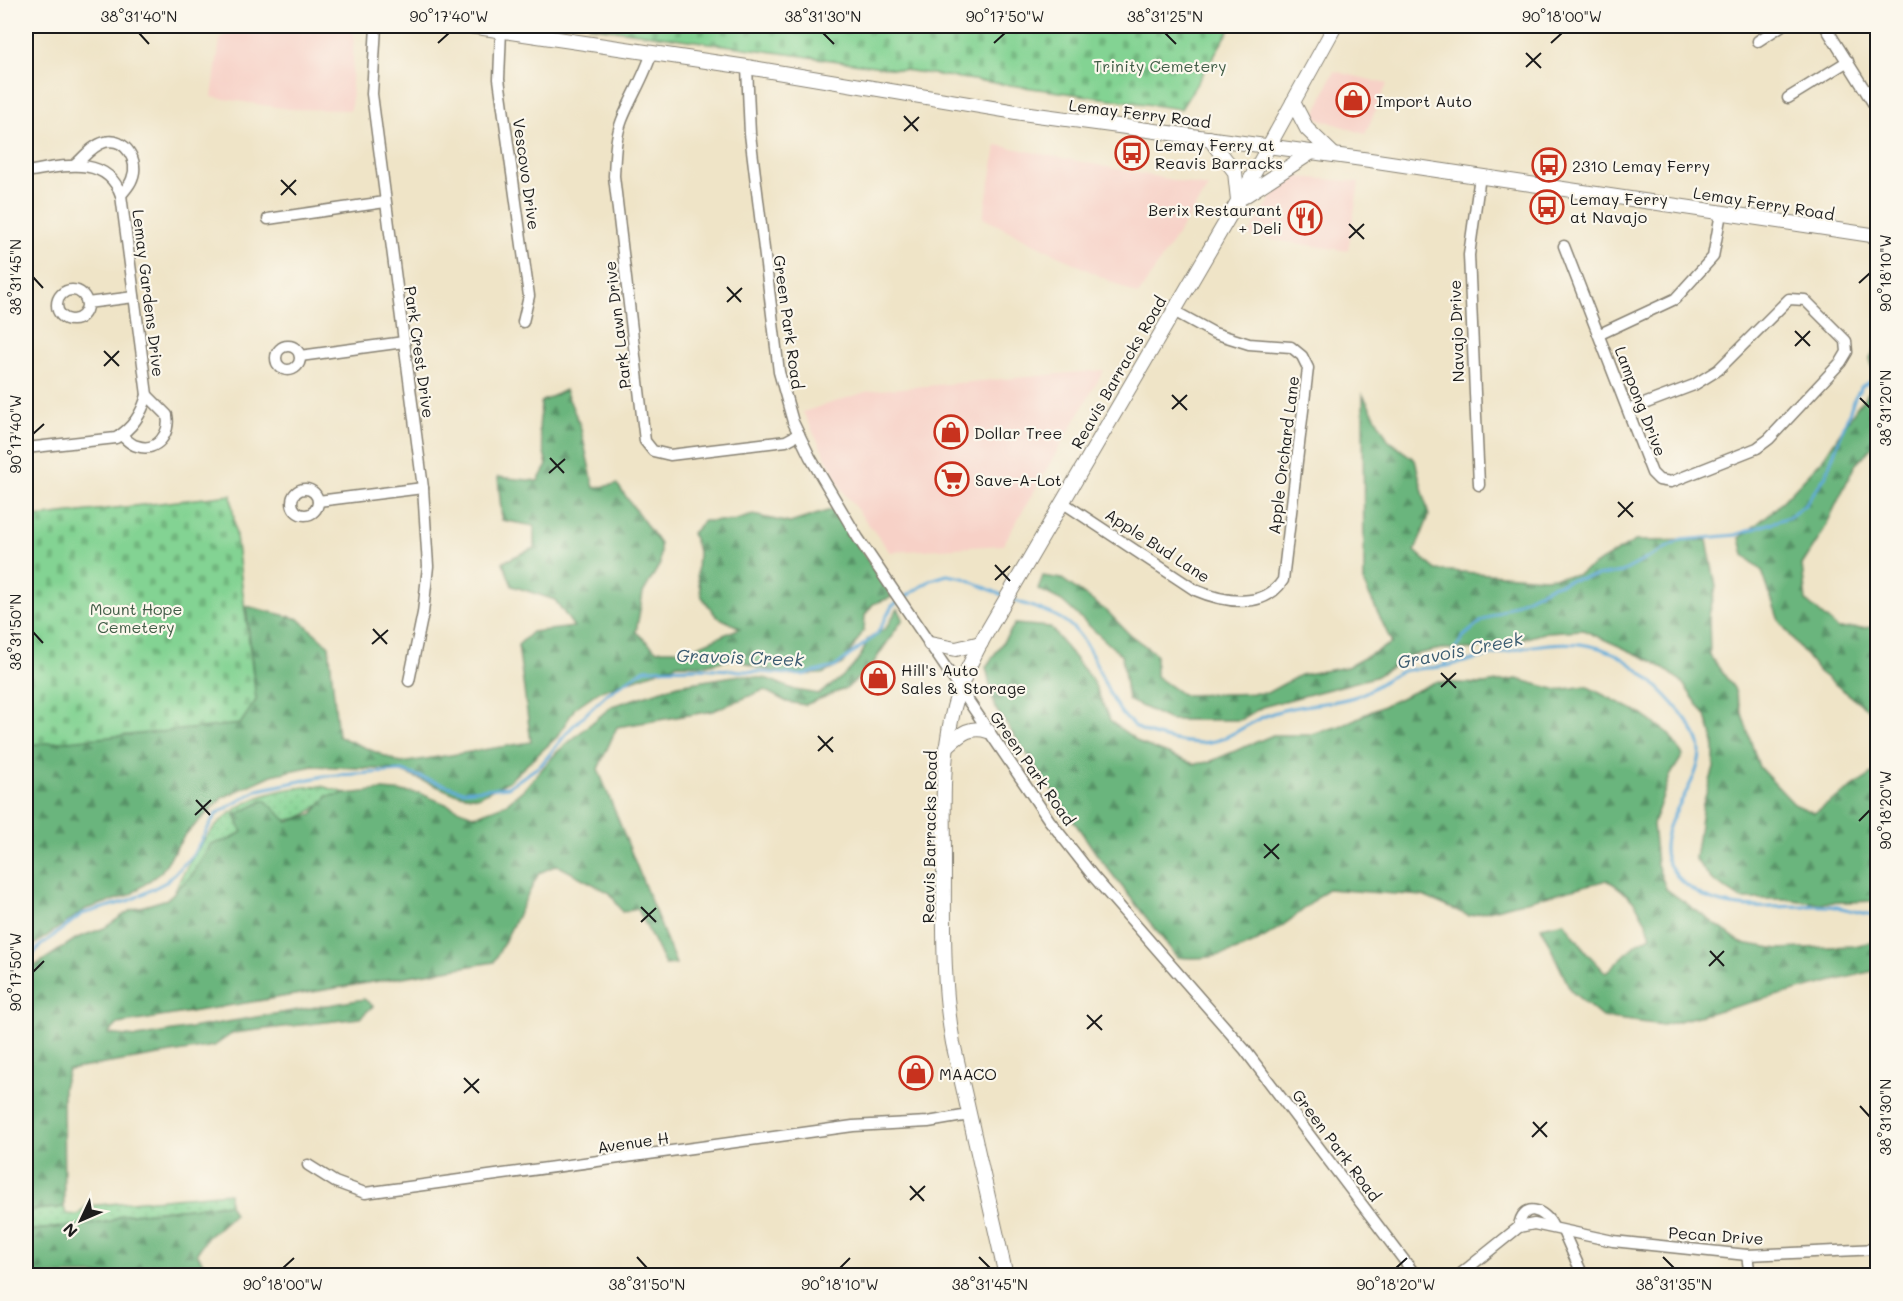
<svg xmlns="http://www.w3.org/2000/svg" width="1903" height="1301" viewBox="0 0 1903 1301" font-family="Mali,sans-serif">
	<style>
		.built { fill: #f7d1c7 }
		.grass { fill: url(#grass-dots); stroke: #507858; stroke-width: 1.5 }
		.forest { fill: url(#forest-firs); stroke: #43684c; stroke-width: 1.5 }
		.cemetery { fill: url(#cemetery-stones); stroke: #507858; stroke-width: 1.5 }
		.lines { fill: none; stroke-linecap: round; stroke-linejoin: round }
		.stream { stroke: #61abd9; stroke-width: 3 }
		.minor-casing { stroke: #868072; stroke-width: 13 }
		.major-casing { stroke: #868072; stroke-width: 16 }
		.minor { stroke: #fff; stroke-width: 10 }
		.major { stroke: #fff; stroke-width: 14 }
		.ticks { fill: none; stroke: #1c1c1c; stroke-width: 2 }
		.labels { text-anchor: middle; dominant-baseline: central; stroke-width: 4.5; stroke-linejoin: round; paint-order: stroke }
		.park-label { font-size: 16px; fill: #405c46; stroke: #fbf7ec }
		.poi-label { font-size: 16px; fill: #1c1c1c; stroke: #fbf7ec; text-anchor: start }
		.street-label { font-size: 16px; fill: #1c1c1c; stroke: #fbf7ec }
		.water-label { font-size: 18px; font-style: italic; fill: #3b5c71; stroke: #fbf7ec }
		.neatline { fill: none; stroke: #1c1c1c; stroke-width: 2 }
		.ticks-label { font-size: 15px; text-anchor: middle; fill: #1c1c1c }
	</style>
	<defs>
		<pattern id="grass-dots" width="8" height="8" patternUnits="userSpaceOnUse" patternTransform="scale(1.5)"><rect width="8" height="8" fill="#83d393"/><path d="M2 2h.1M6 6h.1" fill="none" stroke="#71b57e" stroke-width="1.8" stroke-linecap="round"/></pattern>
		<pattern id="forest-firs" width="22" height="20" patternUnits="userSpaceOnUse" patternTransform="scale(1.5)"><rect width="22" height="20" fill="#6ab57d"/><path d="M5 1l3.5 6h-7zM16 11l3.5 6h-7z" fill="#569266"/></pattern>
		<pattern id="cemetery-stones" width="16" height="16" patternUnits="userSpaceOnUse" patternTransform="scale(1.5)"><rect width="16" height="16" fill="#83d393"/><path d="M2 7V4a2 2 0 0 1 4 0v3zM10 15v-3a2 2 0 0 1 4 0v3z" fill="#71b57e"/></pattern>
	</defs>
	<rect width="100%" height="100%" fill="#fbf7ec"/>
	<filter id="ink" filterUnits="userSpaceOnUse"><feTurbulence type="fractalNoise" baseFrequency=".0167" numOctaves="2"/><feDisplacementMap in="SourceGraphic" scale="12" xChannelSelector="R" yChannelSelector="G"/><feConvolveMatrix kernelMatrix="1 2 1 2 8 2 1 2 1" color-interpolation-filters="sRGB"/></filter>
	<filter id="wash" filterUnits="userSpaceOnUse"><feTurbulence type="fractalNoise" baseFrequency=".008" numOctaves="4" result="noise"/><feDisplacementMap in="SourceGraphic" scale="24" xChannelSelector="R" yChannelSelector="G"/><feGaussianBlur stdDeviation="1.35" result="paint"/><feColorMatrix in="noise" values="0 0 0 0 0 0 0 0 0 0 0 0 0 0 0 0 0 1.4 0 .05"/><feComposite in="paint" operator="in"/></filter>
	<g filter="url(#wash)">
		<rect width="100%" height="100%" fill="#efe4c7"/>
		<g class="built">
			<polygon points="233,26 313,26 354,31 351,110 289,109 212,97 220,39"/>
			<polygon points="1334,71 1387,84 1365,134 1314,117"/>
			<polygon points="997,145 1208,187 1138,295 983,218"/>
			<polygon points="1298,177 1359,182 1348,251 1248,236 1279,186"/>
			<polygon points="1104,370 1003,545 890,552 844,493 803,412 869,391"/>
		</g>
		<g class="grass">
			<path d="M 321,786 L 349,794 L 328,796 C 296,831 277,820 235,814 L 242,832 L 229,840 L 211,844 L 193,874 L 174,892 C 207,822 241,788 321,786 Z"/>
			<polygon points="229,1193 229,1204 122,1215 109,1222 26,1231 26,1211 64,1207 66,1214 78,1215 87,1206"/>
		</g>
		<g class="forest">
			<polygon points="1877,345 1877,442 1855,465 1822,534 1802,565 1806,601 1838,629 1877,627 1877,716 1819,672 1779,621 1762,571 1744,555 1740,538 1775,509 1822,460 1857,407 1877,382 1870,358"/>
			<polygon points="565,390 580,425 594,488 617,484 660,544 660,564 643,593 636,632 656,650 689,650 740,628 716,616 702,597 697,575 698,551 692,533 704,521 733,521 753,515 790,523 834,509 892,597 873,604 865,615 864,630 843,664 822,674 792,675 758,668 735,658 706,665 678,664 598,692 575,708 557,737 509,781 478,797 453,793 397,770 313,766 272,775 222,798 184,836 161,872 130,895 86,909 31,947 26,954 26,745 240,724 256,700 246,606 299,619 329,646 338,736 401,763 531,742 518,645 532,632 574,627 555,600 512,586 503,562 534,548 534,526 502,520 498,477 538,481 547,465 539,430 541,402"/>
			<polygon points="1363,395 1389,441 1415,460 1429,516 1415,551 1436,570 1544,578 1577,575 1635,541 1707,540 1716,587 1709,615 1710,656 1734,688 1759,767 1794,804 1814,813 1877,771 1877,901 1817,903 1784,899 1741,899 1711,879 1695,859 1703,804 1714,768 1714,743 1706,716 1681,681 1652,661 1583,630 1547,632 1503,645 1476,649 1441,649 1412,655 1375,677 1262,707 1240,720 1170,720 1128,700 1122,656 1062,601 1038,589 1043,576 1062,579 1108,612 1129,634 1156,654 1156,676 1183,695 1267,693 1300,675 1347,667 1392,643 1364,584"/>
			<path d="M 898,608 L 903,619 L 872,665 L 847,688 L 805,705 L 787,702 L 764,690 L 713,711 L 617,727 L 598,769 L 676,964 L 665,965 L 638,909 L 622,912 L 610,893 L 557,865 L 539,873 L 494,962 L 118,1024 L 108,1034 L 137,1037 L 364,999 L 373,1006 L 360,1018 L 233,1033 L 214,1046 L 68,1070 L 63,1087 L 64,1207 L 26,1211 L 26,984 L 33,967 L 77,938 L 104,928 L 131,910 L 167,899 L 193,874 L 211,844 L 229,840 L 242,832 L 235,815 L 265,800 L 288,822 L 312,814 L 328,796 L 382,790 L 419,793 L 475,816 L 506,804 L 525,788 L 557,752 L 612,706 L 678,685 L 740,675 L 768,679 L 795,690 L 819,694 C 839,680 861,666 867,640 L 886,628 Z"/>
			<path d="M 1015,624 L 1050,627 L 1093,681 L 1110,721 L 1142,744 L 1194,764 L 1209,762 L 1273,735 L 1308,735 L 1340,726 L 1435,682 L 1484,684 L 1517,679 L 1558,690 L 1586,686 L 1641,714 L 1668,733 L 1683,755 L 1670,776 L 1653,824 L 1657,864 L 1666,889 L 1742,943 L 1779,949 L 1854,946 L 1877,941 L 1877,970 L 1663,1025 L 1602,1017 L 1571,991 L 1541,927 L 1564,922 L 1587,953 L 1606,973 L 1636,944 L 1651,936 C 1643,910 1630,893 1607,880 L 1469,916 L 1423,896 L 1327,889 C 1286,927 1236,965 1177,957 L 1098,856 L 995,708 L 986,667 Z"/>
			<polygon points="229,1204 234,1214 207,1238 197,1253 209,1273 206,1275 26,1275 26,1231 109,1222 122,1215"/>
		</g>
		<g class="cemetery">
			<polygon points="588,26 1232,26 1181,109"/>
			<polygon points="231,495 256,700 240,724 26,745 26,518"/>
		</g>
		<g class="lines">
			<g class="stream">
				<path d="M 1011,599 C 1032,608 1058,612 1074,629 C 1106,662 1105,724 1157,736 C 1174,740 1197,746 1215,741 C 1235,736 1253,719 1273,713 C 1299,704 1327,705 1354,697 C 1370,693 1384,679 1400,672 C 1414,667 1432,669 1446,666 C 1498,656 1561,629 1613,653 C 1638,664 1701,724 1700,751 C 1699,786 1664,814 1665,850 C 1665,860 1671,868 1677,876 C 1716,920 1773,904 1826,906 C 1843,906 1860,915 1878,915"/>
				<polyline points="1444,665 1464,636 1482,621 1549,587 1571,580 1622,572 1681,540 1736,535 1789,517 1804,506 1825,477 1855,397 1862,386 1878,377"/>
				<polyline points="26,963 40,946 82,914 131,900 166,882 193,855 216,814 258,790 324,776 402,771 463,791 508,787 541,765 571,728 607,694 645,669 700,668 802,675 835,667 877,634 892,606 931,580 947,575 964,578 1002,595"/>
			</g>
		</g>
	</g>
	<g filter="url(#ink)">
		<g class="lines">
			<defs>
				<g id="minor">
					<polyline points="376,26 372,94 423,488 428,566 423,613 409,681"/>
					<polyline points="1825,26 1878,111"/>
					<polyline points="501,30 499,79 529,296 523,322"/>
					<polyline points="1758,41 1781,26"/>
					<path d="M 652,52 C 645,76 631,97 622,120 C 615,138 615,157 614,176 L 645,441 L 653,451 L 670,455 L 786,441 L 799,434"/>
					<polyline points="747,67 750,134 779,372 793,422 810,457 858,538 1049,820 1093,876 1245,1050 1416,1276"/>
					<polyline points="1788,98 1848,61"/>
					<path d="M 75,165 C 84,157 93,145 105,142 C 125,137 140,161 132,179 C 130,185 125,190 121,195"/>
					<path d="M 26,172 C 60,167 106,153 121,195 L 147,395 C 142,414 133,428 116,438 L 26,448"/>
					<polyline points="268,219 385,202"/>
					<polyline points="1564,246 1652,473 1659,480 1671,482 1757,448 1769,439 1841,362 1847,352 1846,341 1805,300 1789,299 1718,370 1694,385 1628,410"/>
					<circle cx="72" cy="305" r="15"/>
					<polyline points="87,303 134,297"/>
					<polyline points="1600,334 1675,299 1713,257 1721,213"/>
					<circle cx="288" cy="358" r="12"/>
					<polyline points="300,356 404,342"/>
					<path d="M 121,435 C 126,439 131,445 137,446 C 157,453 171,433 167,415 L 147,395"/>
					<polyline points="1479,485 1469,255 1480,176"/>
					<circle cx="305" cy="502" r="13"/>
					<polyline points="318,501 423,488"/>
					<path d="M 1062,502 L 1195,590 C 1223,602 1264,610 1283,580 L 1308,368 L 1302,356 L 1291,347 L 1249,344 L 1214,333 L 1172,310"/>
					<polyline points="308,1165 335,1182 365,1193 853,1126 928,1122 969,1115"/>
					<path d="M 1519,1227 C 1522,1201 1545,1209 1553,1227"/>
					<polyline points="1563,1231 1583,1276"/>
					<polyline points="1747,1255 1750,1276"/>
					<polyline points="1458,1276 1519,1227 1534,1224 1613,1241 1747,1255 1878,1249"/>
				</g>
				<g id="major">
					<polyline points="470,26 747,67 1022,113 1370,160 1878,236"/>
					<polyline points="1293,102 1307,129 1333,154"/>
					<polyline points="1209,138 1235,172 1238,200"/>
					<polyline points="1243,197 1312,152"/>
					<polyline points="930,644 956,649 981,643"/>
					<path d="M 946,747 C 960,735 969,725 988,731"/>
					<path d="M 1006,1276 L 953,1043 C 942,983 944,922 944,862 C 944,813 941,764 952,716 C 958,687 970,662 984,637 L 1248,184 L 1335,26"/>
				</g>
			</defs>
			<use href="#minor" class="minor-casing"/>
			<use href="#major" class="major-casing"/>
			<use href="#minor" class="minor"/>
			<use href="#major" class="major"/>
		</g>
	</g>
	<path class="ticks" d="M 139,33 L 149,44M 823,33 L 834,44M 1165,33 L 1176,44M 438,43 L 449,33M 994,43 L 1005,33M 1551,43 L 1562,33M 1526,53 L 1541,68M 1526,67 L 1541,53M 904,116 L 918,131M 904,131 L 919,117M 281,180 L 296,195M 281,195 L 296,180M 1349,224 L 1364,239M 1349,238 L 1364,224M 33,277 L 43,288M 1859,283 L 1870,273M 727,287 L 741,302M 727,302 L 742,288M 1795,331 L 1810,346M 1795,346 L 1810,331M 104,351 L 119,366M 104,366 L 119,351M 1172,395 L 1187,410M 1860,398 L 1870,408M 1172,409 L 1187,395M 33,434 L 44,424M 550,458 L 564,473M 549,473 L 565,459M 1618,502 L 1633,517M 1618,517 L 1633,502M 995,565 L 1010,581M 995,580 L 1010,566M 373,629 L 387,644M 33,632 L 43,643M 372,644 L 388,630M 1441,673 L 1456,688M 1441,687 L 1456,673M 818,736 L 833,752M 818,751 L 833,737M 196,800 L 210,815M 195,815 L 211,800M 1859,821 L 1870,810M 1264,844 L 1279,859M 1264,858 L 1279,844M 641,907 L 656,922M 641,922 L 656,908M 1710,951 L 1724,966M 1709,966 L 1724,951M 33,972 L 44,961M 1087,1015 L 1102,1030M 1087,1029 L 1102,1015M 464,1078 L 479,1093M 464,1093 L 479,1079M 1860,1106 L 1870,1117M 1533,1122 L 1547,1137M 1532,1137 L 1547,1122M 910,1186 L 924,1201M 910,1200 L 925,1186M 637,1257 L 647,1268M 979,1257 L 990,1268M 1663,1257 L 1674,1268M 283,1268 L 294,1258M 840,1268 L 850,1258M 1396,1268 L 1407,1258"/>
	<defs>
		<symbol id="shop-ring" viewBox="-11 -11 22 22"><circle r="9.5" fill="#fbf7ec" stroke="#c8321e" stroke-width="1.5"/><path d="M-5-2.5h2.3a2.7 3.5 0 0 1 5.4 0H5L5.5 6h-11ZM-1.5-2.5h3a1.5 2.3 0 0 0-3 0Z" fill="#c8321e"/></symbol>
		<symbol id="bus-ring" viewBox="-11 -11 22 22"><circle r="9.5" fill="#fbf7ec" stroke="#c8321e" stroke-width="1.5"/><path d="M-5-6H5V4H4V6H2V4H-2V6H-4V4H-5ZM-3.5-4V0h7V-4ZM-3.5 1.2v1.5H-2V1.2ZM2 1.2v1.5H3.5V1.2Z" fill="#c8321e"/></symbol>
		<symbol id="restaurant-ring" viewBox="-11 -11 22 22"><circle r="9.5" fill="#fbf7ec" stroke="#c8321e" stroke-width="1.5"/><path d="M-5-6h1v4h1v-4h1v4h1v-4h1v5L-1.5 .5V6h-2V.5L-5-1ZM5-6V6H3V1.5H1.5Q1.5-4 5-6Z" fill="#c8321e"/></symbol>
		<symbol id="supermarket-ring" viewBox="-11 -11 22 22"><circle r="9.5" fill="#fbf7ec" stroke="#c8321e" stroke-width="1.5"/><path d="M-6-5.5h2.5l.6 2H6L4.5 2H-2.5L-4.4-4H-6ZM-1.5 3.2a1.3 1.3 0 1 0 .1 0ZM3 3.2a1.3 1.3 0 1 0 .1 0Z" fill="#c8321e"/></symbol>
	</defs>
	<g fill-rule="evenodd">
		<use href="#shop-ring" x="1334" y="81" width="38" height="38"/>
		<use href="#bus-ring" x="1113" y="134" width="38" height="38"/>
		<use href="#bus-ring" x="1530" y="146" width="38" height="38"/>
		<use href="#bus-ring" x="1528" y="188" width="38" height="38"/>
		<use href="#restaurant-ring" x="1286" y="199" width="38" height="38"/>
		<use href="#shop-ring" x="932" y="413" width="38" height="38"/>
		<use href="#supermarket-ring" x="933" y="460" width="38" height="38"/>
		<use href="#shop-ring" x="859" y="659" width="38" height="38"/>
		<use href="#shop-ring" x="897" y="1054" width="38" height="38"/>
	</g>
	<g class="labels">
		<g class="park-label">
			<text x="1160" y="65">Trinity Cemetery</text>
			<text x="136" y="608">Mount Hope<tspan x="136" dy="18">Cemetery</tspan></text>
		</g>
		<g class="poi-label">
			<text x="1376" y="100">Import Auto</text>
			<text x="1155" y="144">Lemay Ferry at<tspan x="1155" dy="18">Reavis Barracks</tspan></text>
			<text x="1572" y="165">2310 Lemay Ferry</text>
			<text x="1570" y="198">Lemay Ferry<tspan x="1570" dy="18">at Navajo</tspan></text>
			<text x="1282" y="209" text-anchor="end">Berix Restaurant<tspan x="1282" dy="18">+ Deli</tspan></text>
			<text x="974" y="432">Dollar Tree</text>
			<text x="975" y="479">Save-A-Lot</text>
			<text x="901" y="669">Hill's Auto<tspan x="901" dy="18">Sales &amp; Storage</tspan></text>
			<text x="939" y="1073">MAACO</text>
		</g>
		<g class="street-label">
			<text transform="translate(1140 113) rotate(7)">Lemay Ferry Road</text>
			<text transform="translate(527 174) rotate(82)">Vescovo Drive</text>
			<text transform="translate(1764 203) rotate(9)">Lemay Ferry Road</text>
			<text transform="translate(149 293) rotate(83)">Lemay Gardens Drive</text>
			<text transform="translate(789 322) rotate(82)">Green Park Road</text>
			<text transform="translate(617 325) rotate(-97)">Park Lawn Drive</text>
			<text transform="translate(1456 331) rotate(-92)">Navajo Drive</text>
			<text transform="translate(420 352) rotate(82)">Park Crest Drive</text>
			<text transform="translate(1118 372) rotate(-60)">Reavis Barracks Road</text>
			<text transform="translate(1641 401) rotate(69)">Lampong Drive</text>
			<text transform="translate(1283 455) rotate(-83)">Apple Orchard Lane</text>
			<text transform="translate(1158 545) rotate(33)">Apple Bud Lane</text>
			<text transform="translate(1033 768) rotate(55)">Green Park Road</text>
			<text transform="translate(929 837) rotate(-89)">Reavis Barracks Road</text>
			<text transform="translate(633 1142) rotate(-8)">Avenue H</text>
			<text transform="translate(1337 1145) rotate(53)">Green Park Road</text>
			<text transform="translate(1716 1235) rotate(4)">Pecan Drive</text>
		</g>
		<g class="water-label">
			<text transform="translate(1460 650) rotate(-11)">Gravois Creek</text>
			<text transform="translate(740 657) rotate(2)">Gravois Creek</text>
		</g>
	</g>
	<rect width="1903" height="1301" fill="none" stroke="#fbf7ec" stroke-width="66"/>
	<g transform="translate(81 1220) rotate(226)" stroke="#fbf7ec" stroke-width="4.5" paint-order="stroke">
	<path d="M0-4.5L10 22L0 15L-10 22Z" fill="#1c1c1c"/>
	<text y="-9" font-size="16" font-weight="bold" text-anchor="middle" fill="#1c1c1c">N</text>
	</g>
	<rect x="33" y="33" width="1837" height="1235" class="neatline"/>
	<g class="ticks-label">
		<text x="139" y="22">38°31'40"N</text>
		<text x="449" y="22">90°17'40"W</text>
		<text x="823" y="22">38°31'30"N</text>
		<text x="1005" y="22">90°17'50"W</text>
		<text x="1165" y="22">38°31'25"N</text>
		<text x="1562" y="22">90°18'00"W</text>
		<text transform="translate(1886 273) rotate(-90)" y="5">90°18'10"W</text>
		<text transform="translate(16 277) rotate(-90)" y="5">38°31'45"N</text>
		<text transform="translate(1886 408) rotate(-90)" y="5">38°31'20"N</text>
		<text transform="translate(16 434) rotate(-90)" y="5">90°17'40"W</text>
		<text transform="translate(16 632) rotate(-90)" y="5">38°31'50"N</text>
		<text transform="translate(1886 810) rotate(-90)" y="5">90°18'20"W</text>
		<text transform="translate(16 972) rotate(-90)" y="5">90°17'50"W</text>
		<text transform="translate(1886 1117) rotate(-90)" y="5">38°31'30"N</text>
		<text x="283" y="1290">90°18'00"W</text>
		<text x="647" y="1290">38°31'50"N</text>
		<text x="840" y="1290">90°18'10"W</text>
		<text x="990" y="1290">38°31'45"N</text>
		<text x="1396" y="1290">90°18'20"W</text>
		<text x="1674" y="1290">38°31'35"N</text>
	</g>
</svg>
